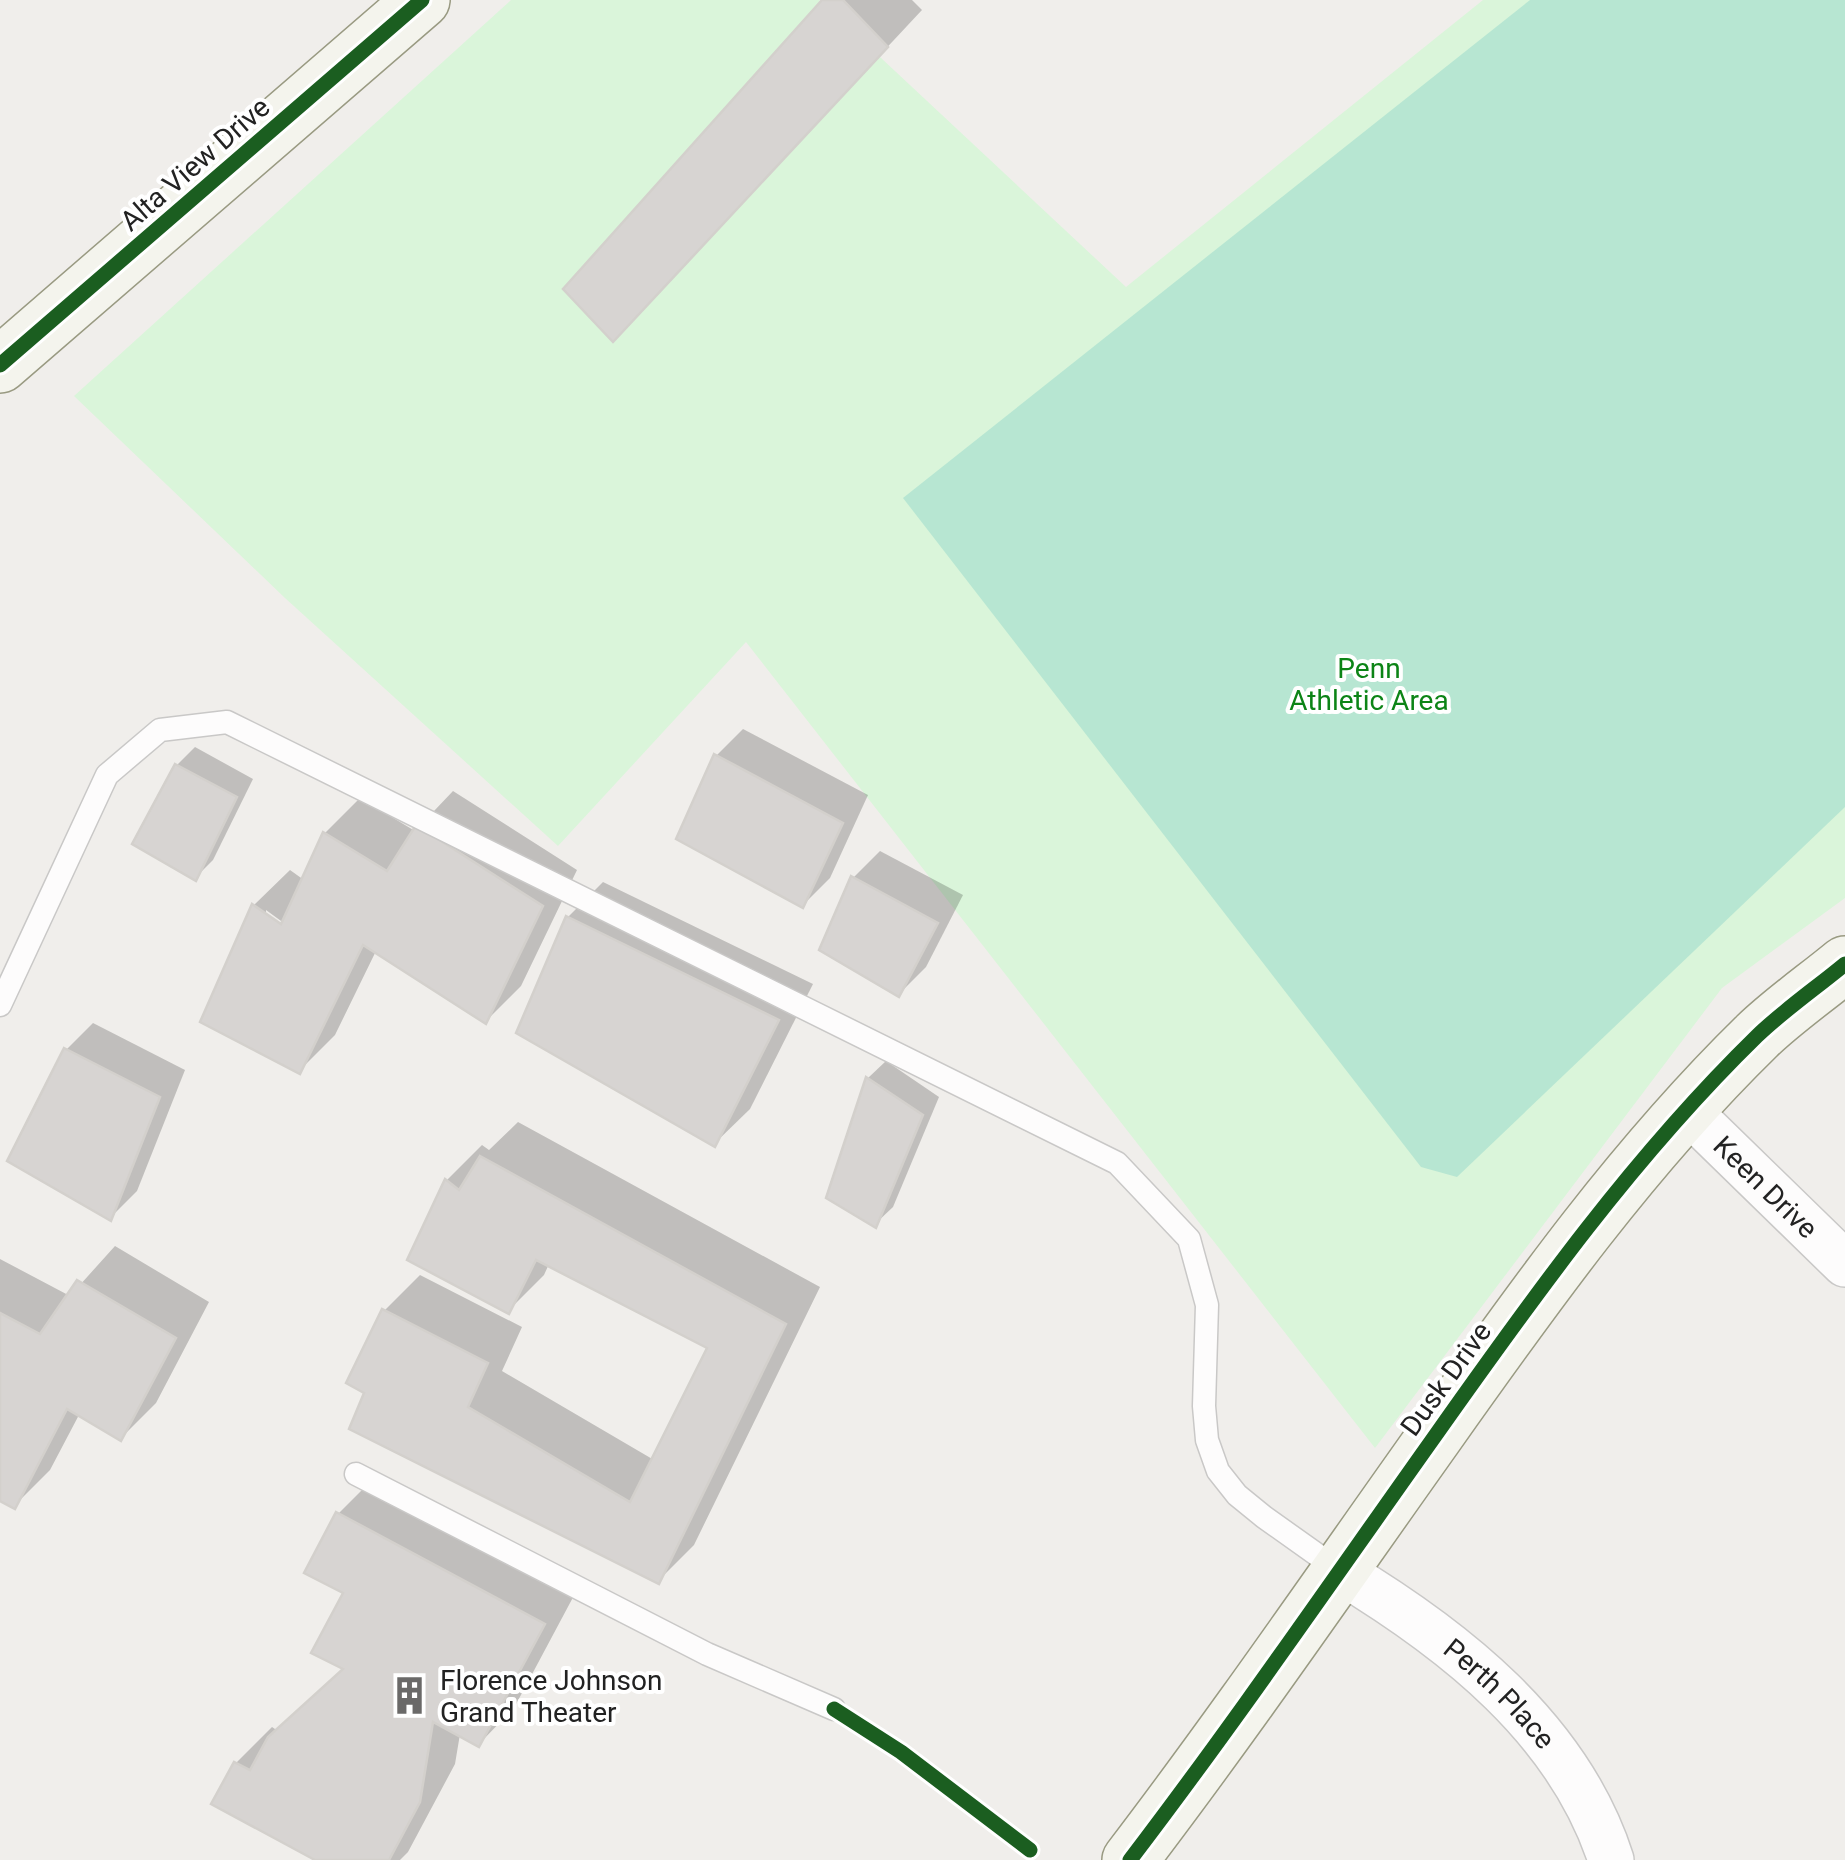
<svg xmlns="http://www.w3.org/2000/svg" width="1845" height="1860" viewBox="0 0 1845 1860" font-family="Roboto,sans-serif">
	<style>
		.park { fill: #daf5da }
		.pitch { fill: #b7e6d2 }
		.shadow { fill: #0003; fill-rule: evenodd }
		.building { fill: #d7d4d2; stroke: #d3d0cc; stroke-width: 2.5 }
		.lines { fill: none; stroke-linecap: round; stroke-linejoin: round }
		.lane-casing { stroke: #c9c8c7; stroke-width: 25 }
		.street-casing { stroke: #c9c8c7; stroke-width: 48 }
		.secondary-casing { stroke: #999a82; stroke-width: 58 }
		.lane { stroke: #fdfcfc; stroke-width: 22 }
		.street { stroke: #fdfcfc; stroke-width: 45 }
		.secondary { stroke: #f4f4ed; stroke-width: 55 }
		.cycleway-casing { stroke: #fff; stroke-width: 21 }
		.cycleway { stroke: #1b5e20; stroke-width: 15 }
		.labels { text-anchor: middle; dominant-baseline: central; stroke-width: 8; stroke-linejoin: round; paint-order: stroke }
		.street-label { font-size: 28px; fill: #222; stroke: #fff }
		.park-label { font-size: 28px; fill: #0c8416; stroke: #fff }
		.poi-label { font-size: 28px; fill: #222; stroke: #fff; text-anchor: start }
	</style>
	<rect width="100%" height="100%" fill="#f0eeeb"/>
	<polygon class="park" points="511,0 819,0 1126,287 1483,0 1845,0 1845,898 1722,988 1375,1448 746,642 558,846 285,598 74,396"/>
	<polygon class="pitch" points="1530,0 1845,0 1845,807 1457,1177 1421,1167 903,498"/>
	<g class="shadow">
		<polygon points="826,0 912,0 922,10 648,303"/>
		<polygon points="743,729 868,795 830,878 803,905 716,756"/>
		<polygon points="195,747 253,779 213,860 195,878 136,843 177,765"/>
		<path d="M 453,791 L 577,870 L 521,986 L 486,1021 L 376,951 L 335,1035 L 299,1071 L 203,1021 L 254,905 L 290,870 L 304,880 L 325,833 L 360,798 L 415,831 ZM 266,910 L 292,929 L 289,933 L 266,916 Z"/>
		<polygon points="880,851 963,895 926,967 899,994 853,878"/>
		<polygon points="603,882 813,984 750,1109 714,1144 568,917"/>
		<polygon points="93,1023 185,1070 137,1191 110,1218 66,1050"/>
		<polygon points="886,1061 939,1097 893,1207 875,1224 829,1196 868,1078"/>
		<polygon points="518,1122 820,1287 694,1545 658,1581 367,1392 384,1311 420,1275 522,1327 502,1371 654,1460 710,1347 549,1264 544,1275 508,1311 411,1259 447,1180 482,1145 489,1150"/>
		<polygon points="115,1246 209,1302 156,1403 121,1438 80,1413 50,1470 14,1506 0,1498 0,1259 70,1296"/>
		<polygon points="374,1478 578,1588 514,1708 479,1744 460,1734 455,1764 408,1852 400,1860 320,1860 215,1803 236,1763 272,1727 278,1731 344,1668 347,1592 338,1514"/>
	</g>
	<g class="building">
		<polygon points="822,0 843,0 888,47 613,342 563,289"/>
		<polygon points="714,754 843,823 803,908 676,839"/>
		<polygon points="175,764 237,797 196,881 132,844"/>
		<polygon points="416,825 543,906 486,1024 363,945 300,1074 200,1022 252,904 281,924 323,832 387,871"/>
		<polygon points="851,876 938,923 899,997 819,950"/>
		<polygon points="566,916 779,1020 715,1147 516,1033"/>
		<polygon points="64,1048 160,1097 111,1221 7,1161"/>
		<polygon points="866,1077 923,1115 876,1228 826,1198"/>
		<polygon points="480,1156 786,1324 659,1584 349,1429 364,1393 346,1383 382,1309 488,1363 468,1407 630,1502 707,1348 536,1260 509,1314 407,1260 445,1179 459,1190"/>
		<polygon points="77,1280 176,1338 121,1441 67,1409 15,1509 0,1501 0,1313 40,1334"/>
		<polygon points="336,1512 545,1624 479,1747 433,1722 420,1802 389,1860 315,1860 211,1804 234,1762 250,1770 268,1737 343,1669 311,1653 343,1593 304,1573"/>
	</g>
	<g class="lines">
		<defs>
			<g id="lane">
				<polyline points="0,1005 107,775 160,730 227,722 1117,1163 1189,1239 1207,1305 1204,1406 1207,1440 1218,1471 1237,1495 1264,1517 1340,1571"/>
				<polyline points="356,1474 707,1654 834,1709"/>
			</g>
			<g id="street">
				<path id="s1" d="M 1687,1110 L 1845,1264"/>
				<path id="s2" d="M 1340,1571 C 1453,1639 1569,1729 1611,1860"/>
			</g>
			<g id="secondary">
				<polyline points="0,365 422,0"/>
				<path d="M 1130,1860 C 1236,1721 1334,1578 1435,1436 C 1534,1296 1634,1156 1757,1036 C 1784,1010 1816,988 1845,964"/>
			</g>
		</defs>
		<use href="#lane" class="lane-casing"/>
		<use href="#street" class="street-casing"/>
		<use href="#secondary" class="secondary-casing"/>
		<use href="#lane" class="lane"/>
		<use href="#street" class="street"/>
		<use href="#secondary" class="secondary"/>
		<defs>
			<g id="cycleway">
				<polyline points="0,365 422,0"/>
				<polyline points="834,1709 901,1752 1030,1850"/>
				<path d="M 1130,1860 C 1236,1721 1334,1578 1435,1436 C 1534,1296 1634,1156 1757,1036 C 1784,1010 1816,988 1845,964"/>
			</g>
		</defs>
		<use href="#cycleway" class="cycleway-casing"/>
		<use href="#cycleway" class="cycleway"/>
	</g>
	<defs>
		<symbol id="building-bare" viewBox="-9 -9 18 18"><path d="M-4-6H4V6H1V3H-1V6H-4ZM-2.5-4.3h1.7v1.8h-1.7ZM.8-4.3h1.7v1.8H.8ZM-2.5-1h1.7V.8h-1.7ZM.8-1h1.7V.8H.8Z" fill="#6a6968" stroke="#fff" stroke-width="2.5" paint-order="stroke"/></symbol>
	</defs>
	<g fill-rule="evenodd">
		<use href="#building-bare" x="382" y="1668" width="55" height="55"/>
	</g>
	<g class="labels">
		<g class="street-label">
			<text transform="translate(195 164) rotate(-41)">Alta View Drive</text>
			<text stroke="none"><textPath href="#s1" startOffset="110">Keen Drive</textPath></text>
			<text transform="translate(1446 1379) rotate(-54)">Dusk Drive</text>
			<text stroke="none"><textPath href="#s2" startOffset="202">Perth Place</textPath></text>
		</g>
		<g class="park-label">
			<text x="1369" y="668">Penn<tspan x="1369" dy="32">Athletic Area</tspan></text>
		</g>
		<g class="poi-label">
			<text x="440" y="1680">Florence Johnson<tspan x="440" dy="32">Grand Theater</tspan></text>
		</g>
	</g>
</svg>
